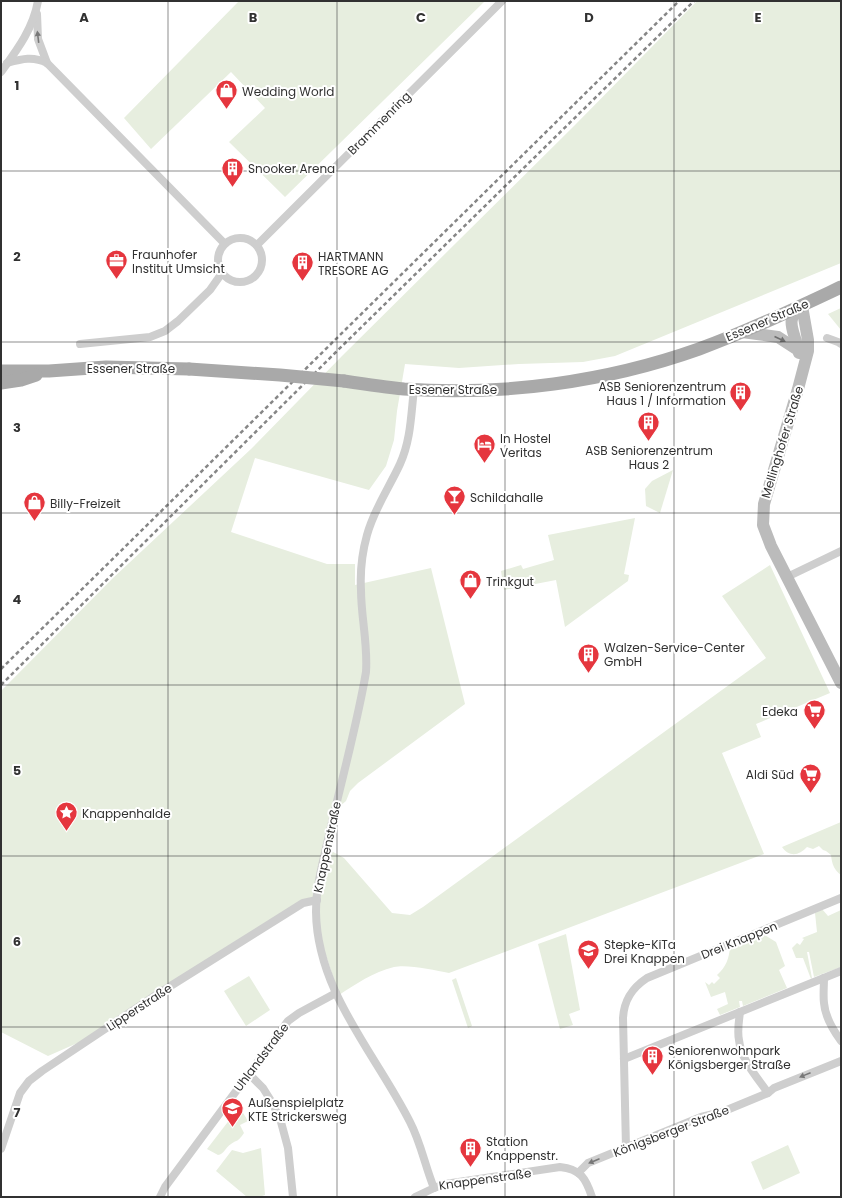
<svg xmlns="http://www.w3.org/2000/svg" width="842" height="1198" viewBox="0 0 842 1198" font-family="Poppins,sans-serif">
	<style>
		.green { fill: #e7eedf }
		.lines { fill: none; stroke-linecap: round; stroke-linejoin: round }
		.street { stroke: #cecece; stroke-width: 8 }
		.secondary { stroke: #bbb; stroke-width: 12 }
		.primary { stroke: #a9a9a9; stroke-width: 13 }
		.rail { stroke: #868686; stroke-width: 2.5; stroke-dasharray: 4 3; stroke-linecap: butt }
		.primary-bridge { stroke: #a9a9a9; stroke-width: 13 }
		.oneway { fill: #787878 }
		.oneway2 { fill: #6f6f6f }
		.grid { fill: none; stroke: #313131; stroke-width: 1; stroke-opacity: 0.55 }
		.labels { text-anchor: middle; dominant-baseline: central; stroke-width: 4; stroke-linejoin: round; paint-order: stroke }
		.poi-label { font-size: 12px; fill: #313131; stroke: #fff; text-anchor: start }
		.street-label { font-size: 12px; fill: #313131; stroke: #fff }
		.grid-label { font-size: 13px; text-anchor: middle; font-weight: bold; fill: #313131; stroke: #fff; stroke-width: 4; stroke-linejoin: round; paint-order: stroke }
	</style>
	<rect width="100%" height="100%" fill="#fff"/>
	<g class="green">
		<polygon points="239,1 485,1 285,197 229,142 265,108 231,72 151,149 124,118"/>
		<polygon points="697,1 841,1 841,263 615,356 583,362 519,364 459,368 405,364 397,411 394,440 386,466 369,490 255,458 231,532 327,564 355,564 355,585 431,568 465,704 358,783 350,791 346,801 333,812 316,899 98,1034 48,1056 1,1032 1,691 113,578 251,449 342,356 574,126"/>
		<polygon points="841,308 841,330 828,314"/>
		<polygon points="673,470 660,513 646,506 645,489 652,481"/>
		<polygon points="635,518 624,574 629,575 628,581 565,627 556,580 504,590 501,571 521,565 523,569 554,560 548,535"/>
		<path d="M 770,565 L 830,693 L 756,724 L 761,737 L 722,753 L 764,854 L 449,973 C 434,970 407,964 394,967 C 373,972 356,984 339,995 L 317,928 L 317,920 L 326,848 L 344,858 L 392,913 L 410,915 L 423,907 L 766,658 L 722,596 Z"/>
		<path d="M 841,822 L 841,875 C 834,870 832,864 831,855 L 826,851 L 823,850 L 819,846 L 813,849 L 807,847 C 799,856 789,857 782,847 Z"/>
		<polygon points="822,909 828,916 841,910 841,967 814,977 809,952 807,952 812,978 811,979 803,958 796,958 792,948 797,943 800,945 804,939 802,938 817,932 815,913"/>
		<polygon points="566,934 580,1010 569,1014 573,1025 560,1029 538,944"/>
		<path d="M 763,934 L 776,942 L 785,966 L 779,970 L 787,988 L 743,1006 L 742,1001 L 739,1001 L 740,1007 L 720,1015 L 717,1009 L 728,1004 L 725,992 L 711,997 L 705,982 L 709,985 L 712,982 L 714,984 L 720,978 L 717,975 C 726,967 729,959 730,947 Z"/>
		<polygon points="249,976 270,1010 246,1026 224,991"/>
		<polygon points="456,978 472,1026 468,1028 452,980"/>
		<path d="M 240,1108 L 248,1121 L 240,1125 L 244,1133 C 237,1143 238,1139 231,1144 C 225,1148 224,1154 218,1155 L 207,1149 L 237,1110 Z"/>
		<polygon points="788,1145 800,1173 763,1190 751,1162"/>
		<polygon points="261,1148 265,1195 259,1197 247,1197 216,1171 232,1150 243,1153"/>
	</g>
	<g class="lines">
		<g class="street">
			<polyline points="37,14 38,39 47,63"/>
			<path d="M 7,63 C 22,59 33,56 47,63 L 225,244"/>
			<path d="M 1,72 C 17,50 33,29 38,1"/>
			<circle cx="240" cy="260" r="22"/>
			<polyline points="257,245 502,1"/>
			<polyline points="827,338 838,342 841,344"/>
			<polyline points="80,344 150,337 165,331 178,321 210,290 222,273"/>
			<path d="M 414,389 C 411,414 411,440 400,464 C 389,488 374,509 367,535 C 362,553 360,572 361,590 C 361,617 368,644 366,672 C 357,725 342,778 330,831 C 324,858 316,884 316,912 C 317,992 376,1054 410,1122 C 421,1143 425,1166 434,1188"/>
			<polyline points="787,577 841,551"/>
			<path d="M 824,978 C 824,986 823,995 824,1003 C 825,1017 833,1030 841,1041"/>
			<path d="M 740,1012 C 739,1021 737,1031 739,1040 C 741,1060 757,1077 768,1093"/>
			<polyline points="624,1059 841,971"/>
			<polyline points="249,1074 263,1088 273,1104 281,1122 288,1148 293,1197"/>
			<path d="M 626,1148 L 623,1018 C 624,1000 632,988 647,978 L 841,898"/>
			<polyline points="1,1149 20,1093 29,1081 42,1071 153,997 303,903 317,900"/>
			<polyline points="578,1173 588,1163 701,1117 722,1112 768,1093 774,1088 841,1061"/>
			<polyline points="160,1197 165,1187 288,1021 299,1013 336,993"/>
			<path d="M 415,1197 L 434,1188 L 445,1184 L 560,1167 C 581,1169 586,1179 592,1197"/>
		</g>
		<g class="secondary">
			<polyline points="742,332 778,337 798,350 799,353"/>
			<path d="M 798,350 C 795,331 783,320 802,306 L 808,340 L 808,351 L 798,389 L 764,504 L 763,525 L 771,546 L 841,683"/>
		</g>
		<g class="primary">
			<polyline points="1,371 49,371 106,367 189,369"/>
			<path d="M 344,381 C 364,384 384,387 404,389 C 503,396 606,382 699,349 C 748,331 794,309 841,287"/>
			<polyline points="1,383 21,380 36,375"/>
		</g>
		<g class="rail">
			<polyline points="1,669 679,1"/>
			<polyline points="1,685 336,352 694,1"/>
		</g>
		<polyline class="primary-bridge" points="189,369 280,375 344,381"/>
	</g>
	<defs><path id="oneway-solid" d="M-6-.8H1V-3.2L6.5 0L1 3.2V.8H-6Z"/></defs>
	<g class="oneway">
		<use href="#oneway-solid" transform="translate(38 37) rotate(-97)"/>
		<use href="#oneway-solid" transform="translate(805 1075) rotate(158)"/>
		<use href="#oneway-solid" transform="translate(594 1161) rotate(157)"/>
	</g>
	<use class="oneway2" href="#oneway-solid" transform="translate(780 339) rotate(24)"/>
	<path class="grid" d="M 168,1 L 168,1197M 337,1 L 337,1197M 505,1 L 505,1197M 674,1 L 674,1197M 1,171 L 841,171M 1,342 L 841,342M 1,513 L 841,513M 1,685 L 841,685M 1,856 L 841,856M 1,1027 L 841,1027"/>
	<defs>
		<symbol id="shop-pin" viewBox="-11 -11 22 30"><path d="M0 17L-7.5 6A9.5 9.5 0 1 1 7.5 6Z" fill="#e5363e" stroke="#fff"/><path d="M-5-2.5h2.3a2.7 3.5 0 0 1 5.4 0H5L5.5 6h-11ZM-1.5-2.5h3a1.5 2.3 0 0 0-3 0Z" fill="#fff"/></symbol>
		<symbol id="building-pin" viewBox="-11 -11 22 30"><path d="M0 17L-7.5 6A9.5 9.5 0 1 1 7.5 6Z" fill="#e5363e" stroke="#fff"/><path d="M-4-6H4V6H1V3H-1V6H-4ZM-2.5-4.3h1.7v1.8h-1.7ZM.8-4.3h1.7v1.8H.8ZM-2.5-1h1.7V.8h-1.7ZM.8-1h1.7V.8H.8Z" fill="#fff"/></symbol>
		<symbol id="office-pin" viewBox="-11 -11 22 30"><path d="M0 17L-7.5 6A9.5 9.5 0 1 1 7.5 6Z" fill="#e5363e" stroke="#fff"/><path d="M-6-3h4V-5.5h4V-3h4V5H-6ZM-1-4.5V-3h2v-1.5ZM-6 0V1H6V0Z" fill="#fff"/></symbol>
		<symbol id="hotel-pin" viewBox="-11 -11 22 30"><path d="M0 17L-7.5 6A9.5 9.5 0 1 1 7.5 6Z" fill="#e5363e" stroke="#fff"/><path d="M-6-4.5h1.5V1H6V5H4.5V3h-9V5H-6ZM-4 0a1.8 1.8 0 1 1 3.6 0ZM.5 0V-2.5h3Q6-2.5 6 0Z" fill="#fff"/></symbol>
		<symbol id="bar-pin" viewBox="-11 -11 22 30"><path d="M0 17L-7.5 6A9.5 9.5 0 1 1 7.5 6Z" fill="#e5363e" stroke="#fff"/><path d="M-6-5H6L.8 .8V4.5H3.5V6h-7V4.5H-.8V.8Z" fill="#fff"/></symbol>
		<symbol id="supermarket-pin" viewBox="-11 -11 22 30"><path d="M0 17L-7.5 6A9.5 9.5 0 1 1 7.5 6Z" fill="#e5363e" stroke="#fff"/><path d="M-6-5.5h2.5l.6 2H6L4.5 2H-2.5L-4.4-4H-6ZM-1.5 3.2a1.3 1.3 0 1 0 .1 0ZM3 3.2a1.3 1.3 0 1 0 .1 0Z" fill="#fff"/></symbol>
		<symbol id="sight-pin" viewBox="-11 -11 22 30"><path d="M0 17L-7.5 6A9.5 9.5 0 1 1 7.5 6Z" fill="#e5363e" stroke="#fff"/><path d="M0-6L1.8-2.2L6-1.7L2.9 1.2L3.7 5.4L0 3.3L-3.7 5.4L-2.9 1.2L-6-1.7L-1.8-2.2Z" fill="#fff"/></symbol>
		<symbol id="school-pin" viewBox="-11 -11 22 30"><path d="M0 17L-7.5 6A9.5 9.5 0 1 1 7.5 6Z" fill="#e5363e" stroke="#fff"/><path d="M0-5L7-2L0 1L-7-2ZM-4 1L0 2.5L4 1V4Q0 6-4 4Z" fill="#fff"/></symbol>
	</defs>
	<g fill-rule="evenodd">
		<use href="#shop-pin" x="214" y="78" width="25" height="34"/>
		<use href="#building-pin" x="220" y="156" width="25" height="34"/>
		<use href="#office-pin" x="104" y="248" width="25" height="34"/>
		<use href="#building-pin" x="290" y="250" width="25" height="34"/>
		<use href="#building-pin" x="728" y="380" width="25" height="34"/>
		<use href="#building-pin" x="636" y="410" width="25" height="34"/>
		<use href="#hotel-pin" x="472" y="432" width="25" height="34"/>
		<use href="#bar-pin" x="442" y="484" width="25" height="34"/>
		<use href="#shop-pin" x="22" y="490" width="25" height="34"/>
		<use href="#shop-pin" x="458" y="568" width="25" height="34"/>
		<use href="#building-pin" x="576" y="642" width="25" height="34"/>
		<use href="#supermarket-pin" x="802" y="698" width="25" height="34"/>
		<use href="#supermarket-pin" x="798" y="762" width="25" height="34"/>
		<use href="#sight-pin" x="54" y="800" width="25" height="34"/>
		<use href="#school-pin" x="576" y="938" width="25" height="34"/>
		<use href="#building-pin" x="640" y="1044" width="25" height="34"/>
		<use href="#school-pin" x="220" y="1096" width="25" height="34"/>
		<use href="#building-pin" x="458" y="1136" width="25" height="34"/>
	</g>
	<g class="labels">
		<g class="poi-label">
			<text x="242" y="91">Wedding World</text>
			<text x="248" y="168">Snooker Arena</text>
			<text x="132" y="254">Fraunhofer<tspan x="132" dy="14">Institut Umsicht</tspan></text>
			<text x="318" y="256">HARTMANN<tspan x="318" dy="14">TRESORE AG</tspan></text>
			<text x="726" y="386" text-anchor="end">ASB Seniorenzentrum<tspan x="726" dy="14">Haus 1 / Information</tspan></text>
			<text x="500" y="438">In Hostel<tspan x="500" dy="14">Veritas</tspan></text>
			<text x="649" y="450" text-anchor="middle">ASB Seniorenzentrum<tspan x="649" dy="14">Haus 2</tspan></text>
			<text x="470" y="497">Schildahalle</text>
			<text x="50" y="503">Billy-Freizeit</text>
			<text x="486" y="581">Trinkgut</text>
			<text x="604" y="647">Walzen-Service-Center<tspan x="604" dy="14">GmbH</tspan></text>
			<text x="798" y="711" text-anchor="end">Edeka</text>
			<text x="794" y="774" text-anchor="end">Aldi Süd</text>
			<text x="82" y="813">Knappenhalde</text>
			<text x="604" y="944">Stepke-KiTa<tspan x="604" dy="14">Drei Knappen</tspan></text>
			<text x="668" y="1050">Seniorenwohnpark<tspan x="668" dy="14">Königsberger Straße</tspan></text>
			<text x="248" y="1102">Außenspielplatz<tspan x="248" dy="14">KTE Strickersweg</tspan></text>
			<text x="486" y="1141">Station<tspan x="486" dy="14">Knappenstr.</tspan></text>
		</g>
		<g class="street-label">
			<text transform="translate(379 123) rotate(-45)">Brammenring</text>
			<text transform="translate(767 320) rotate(-23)">Essener Straße</text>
			<text x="131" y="368">Essener Straße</text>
			<text x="453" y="389">Essener Straße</text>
			<text transform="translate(782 442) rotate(-73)">Mellinghofer Straße</text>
			<text transform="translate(327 847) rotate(-78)">Knappenstraße</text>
			<text transform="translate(739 940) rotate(-22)">Drei Knappen</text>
			<text transform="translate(139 1007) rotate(-33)">Lipperstraße</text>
			<text transform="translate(261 1057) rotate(-53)">Uhlandstraße</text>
			<text transform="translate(671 1131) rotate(-21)">Königsberger Straße</text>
			<text transform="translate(485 1179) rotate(-8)">Knappenstraße</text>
		</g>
	</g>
	<g class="grid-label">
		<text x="84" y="22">A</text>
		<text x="253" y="22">B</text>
		<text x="421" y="22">C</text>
		<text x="589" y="22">D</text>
		<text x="758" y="22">E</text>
		<text x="17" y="90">1</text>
		<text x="17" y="261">2</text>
		<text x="17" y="432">3</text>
		<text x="17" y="604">4</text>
		<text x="17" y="775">5</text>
		<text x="17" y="946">6</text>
		<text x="17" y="1117">7</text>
	</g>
	<rect width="842" height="1198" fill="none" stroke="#313131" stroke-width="4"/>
</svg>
